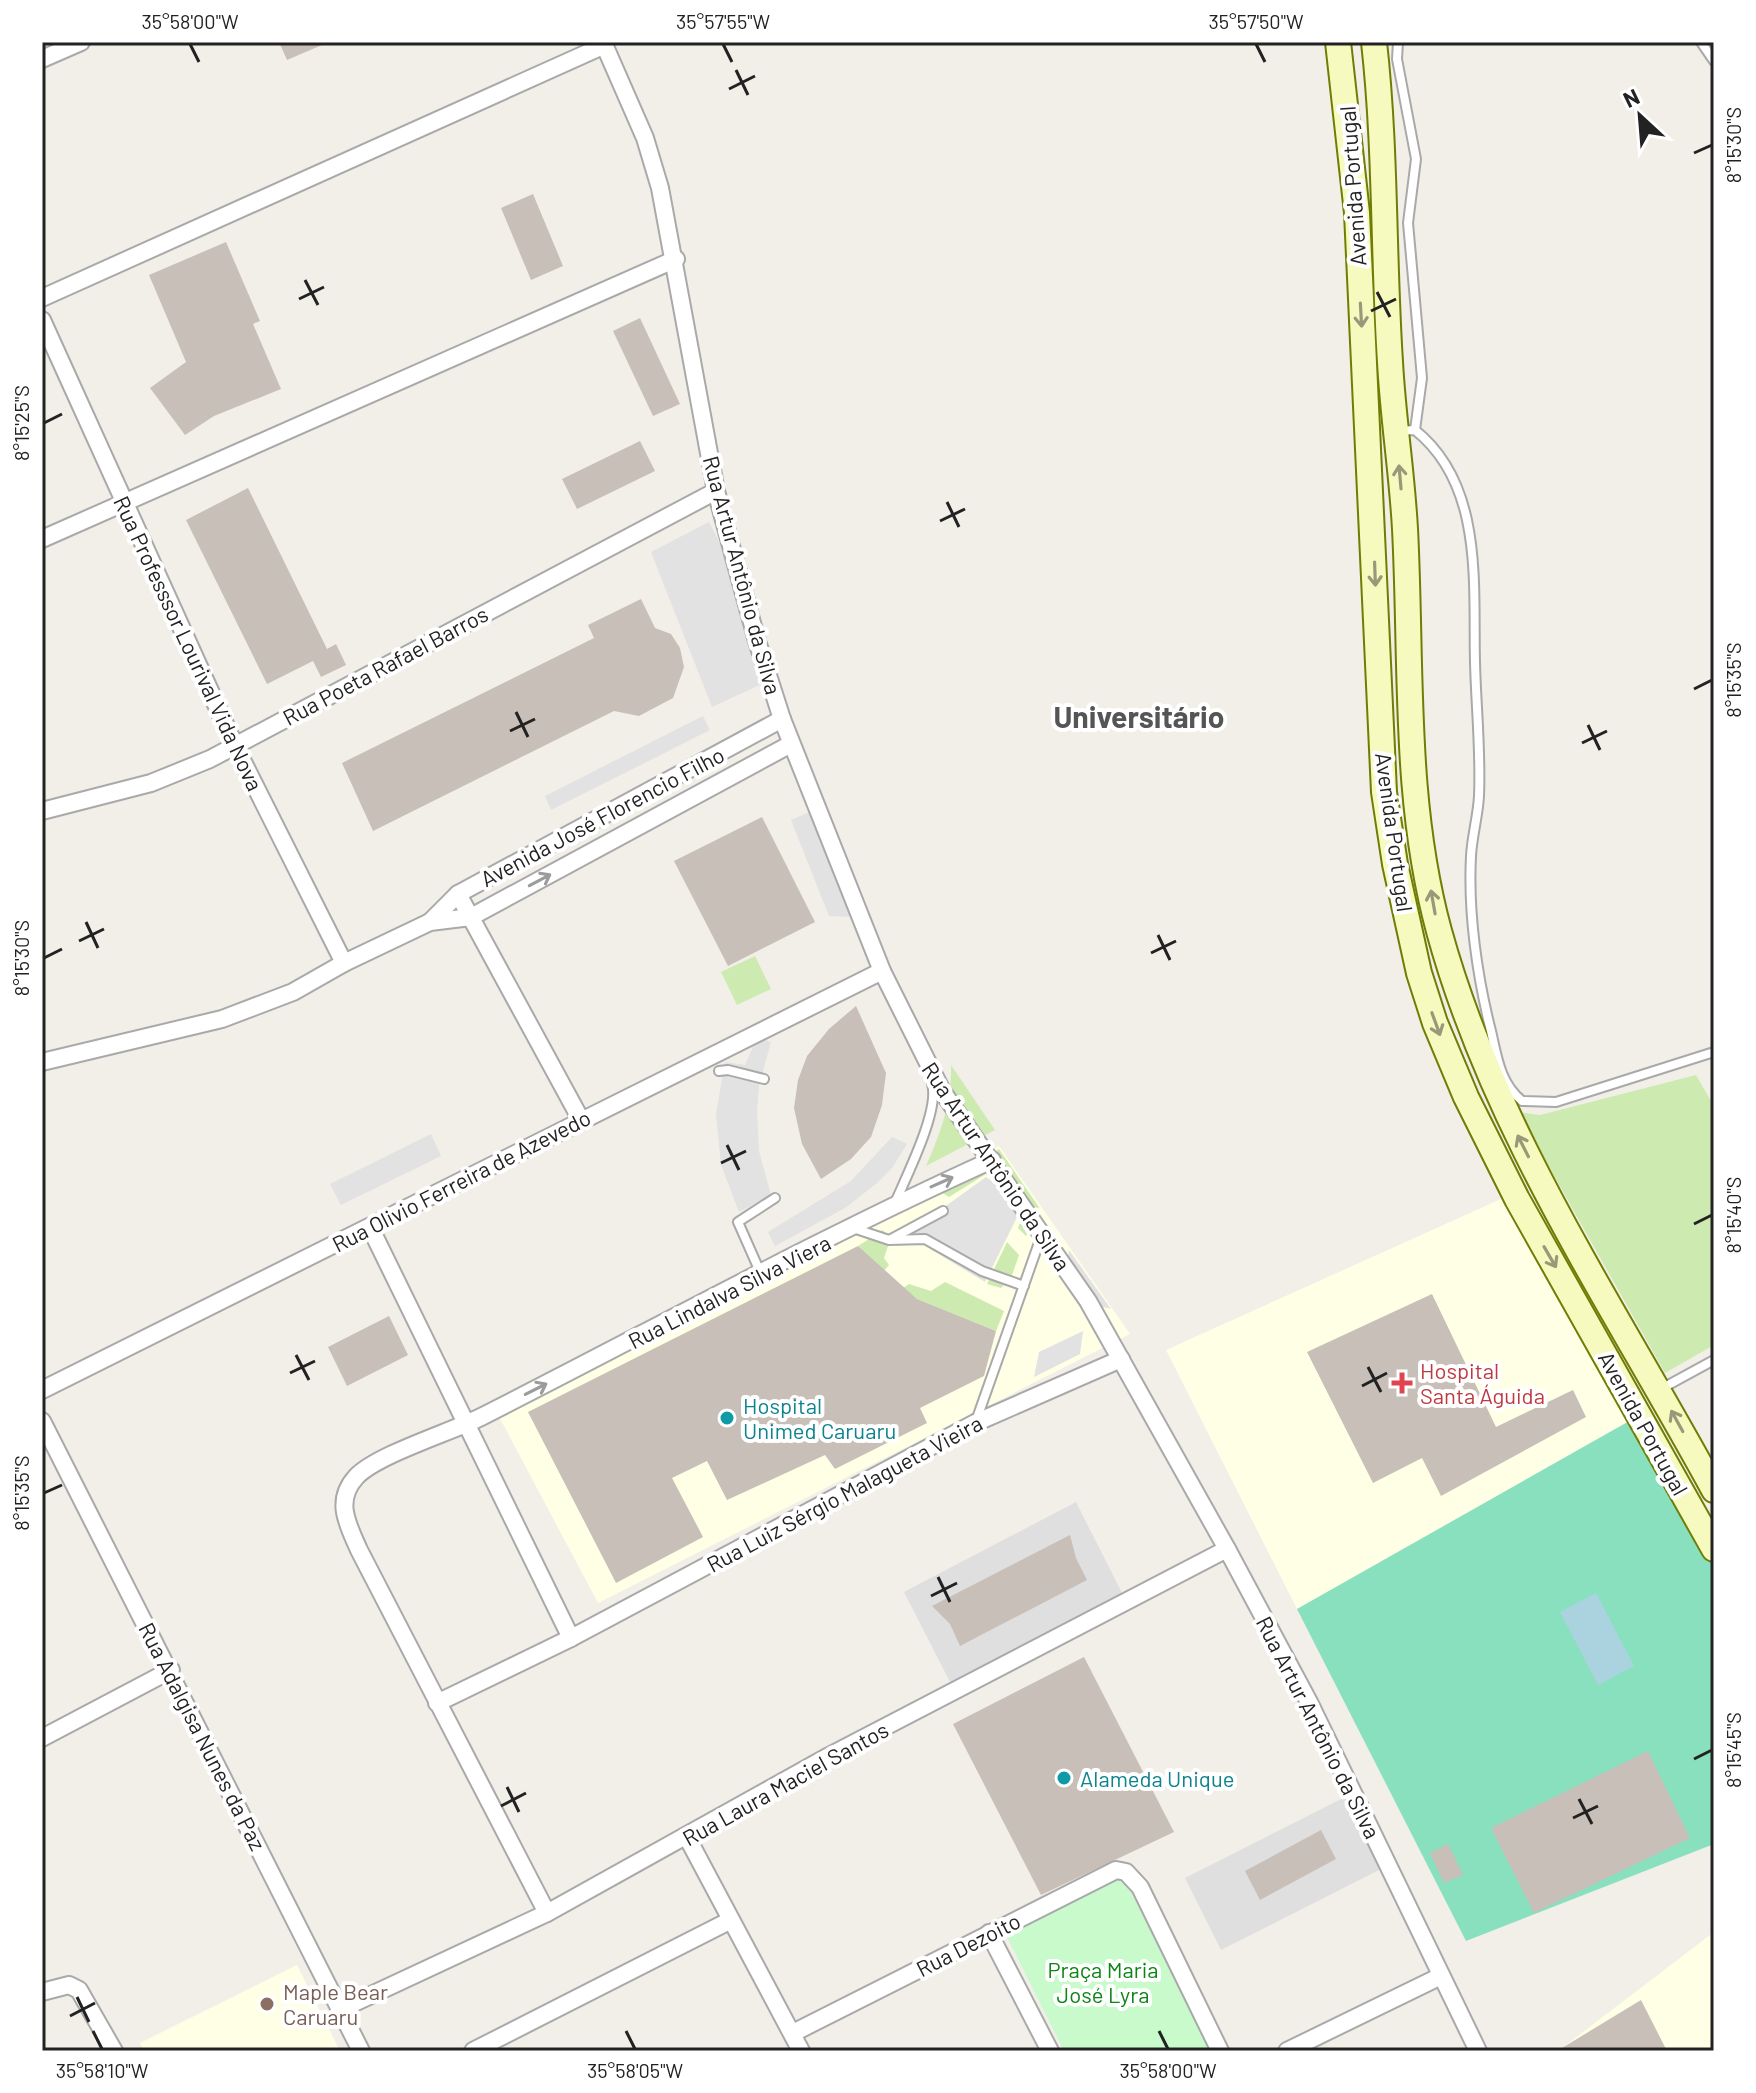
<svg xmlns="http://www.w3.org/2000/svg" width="1756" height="2093" viewBox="0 0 1756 2093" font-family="Barlow,sans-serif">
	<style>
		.residential { fill: #e0dfdf }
		.education { fill: #ffffe5 }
		.grass { fill: #cdebb0 }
		.park { fill: #c8facc }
		.pitch { fill: #88e0be }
		.parking { fill: #e2e2e2 }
		.water { fill: #aad3df }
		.building { fill: #c7bfb8 }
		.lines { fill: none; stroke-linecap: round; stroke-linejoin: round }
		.lane-casing { stroke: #a9a9a9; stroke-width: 12 }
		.street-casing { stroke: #a9a9a9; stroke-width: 20 }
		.secondary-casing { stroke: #707d05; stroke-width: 28 }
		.lane { stroke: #fff; stroke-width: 8 }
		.street { stroke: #fff; stroke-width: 16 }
		.secondary { stroke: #f7fabf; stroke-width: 24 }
		.oneway { stroke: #979978 }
		.oneway2 { stroke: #9c9c9c }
		.ticks { fill: none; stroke: #222; stroke-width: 3 }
		.health-dot { fill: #e0444e; stroke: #fff; stroke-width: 3 }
		.culture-dot { fill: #0f9aa8; stroke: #fff; stroke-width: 3 }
		.education-dot { fill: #8d6e63; stroke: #fff; stroke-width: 3 }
		.labels { text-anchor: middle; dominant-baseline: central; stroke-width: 8; stroke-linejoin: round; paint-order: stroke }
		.street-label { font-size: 22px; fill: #222; stroke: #fff }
		.health-label { font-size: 22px; fill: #be3a42; stroke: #fff; text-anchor: start }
		.culture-label { font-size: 22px; fill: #0d838f; stroke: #fff; text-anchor: start }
		.park-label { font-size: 22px; fill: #0c8416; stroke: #fff }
		.education-label { font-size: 22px; fill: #785e54; stroke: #fff; text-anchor: start }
		.district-label { font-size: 30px; font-weight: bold; fill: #555; stroke: #fff }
		.neatline { fill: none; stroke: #222; stroke-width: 3 }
		.ticks-label { font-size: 20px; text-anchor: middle; fill: #222 }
	</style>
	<rect width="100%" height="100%" fill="#f2efe9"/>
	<g class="residential">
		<polygon points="1076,1502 1122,1593 950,1682 904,1592"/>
		<polygon points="1357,1791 1393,1863 1221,1950 1185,1878"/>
	</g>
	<g class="education">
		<polygon points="999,1146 1130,1334 598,1603 496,1411"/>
		<polygon points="1512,1194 1640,1415 1297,1609 1166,1350"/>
		<polygon points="1714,1932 1714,2051 1558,2051"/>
		<polygon points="297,1965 340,2051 144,2051 140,2043"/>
	</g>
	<g class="grass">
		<polygon points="755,956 771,989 737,1005 721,972"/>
		<path d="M 951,1065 L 995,1130 L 926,1166 C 941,1132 952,1102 951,1065 Z"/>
		<polygon points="1696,1075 1714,1106 1714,1345 1665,1373 1518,1112 1540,1115"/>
		<polygon points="999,1149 1039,1207 1026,1236 1018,1228 1027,1204 986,1174 949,1197 931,1186"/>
		<polygon points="883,1230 890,1240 884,1258 889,1265 884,1271 858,1246"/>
		<polygon points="1007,1242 1019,1255 1011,1278 1001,1288 987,1284"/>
		<polygon points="945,1282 1004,1311 996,1331 917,1299 903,1288 909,1284 931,1291"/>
	</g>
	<polygon class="park" points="1120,1871 1212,2051 1064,2051 1004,1931"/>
	<polygon class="pitch" points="1640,1415 1714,1552 1714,1844 1466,1941 1297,1609"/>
	<g class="parking">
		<polygon points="709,522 735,573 764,683 712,707 651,552"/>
		<polygon points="703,716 710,730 551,810 545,796"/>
		<polygon points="814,810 855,917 829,916 791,820"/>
		<polygon points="757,1037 771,1042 759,1086 757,1111 759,1151 771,1195 739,1212 721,1165 716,1114 725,1062 745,1065"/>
		<polygon points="431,1134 441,1156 341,1205 330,1184"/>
		<polygon points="892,1137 907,1144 892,1168 877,1183 845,1208 775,1246 768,1232 851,1181"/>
		<polygon points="986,1177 1023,1205 985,1282 930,1249 911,1231"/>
		<polygon points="1069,1250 1111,1309 1096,1305 1067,1264"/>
		<polygon points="1083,1331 1080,1354 1034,1377 1039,1352"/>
	</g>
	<polygon class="water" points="1596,1593 1634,1666 1598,1685 1560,1612"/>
	<g class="building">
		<polygon points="279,42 329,42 287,60"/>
		<polygon points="533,194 563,266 531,280 501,208"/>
		<polygon points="226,242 260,321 253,324 281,389 214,416 185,435 150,388 186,362 149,275"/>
		<polygon points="640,318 680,404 653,416 613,331"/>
		<polygon points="640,441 655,471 577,509 562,479"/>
		<polygon points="248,488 327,649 336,644 346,665 321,677 313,661 267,684 186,520"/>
		<polygon points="641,599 655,628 671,634 680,648 684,667 673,698 639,716 614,711 373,831 342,763 594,638 588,625"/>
		<polygon points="762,817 815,922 728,966 674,861"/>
		<polygon points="856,1006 886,1073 882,1105 871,1137 851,1159 821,1179 802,1144 794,1108 798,1080 807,1056 829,1029"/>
		<polygon points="858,1246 917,1299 996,1331 984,1376 920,1408 927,1423 835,1469 825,1455 727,1500 707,1461 672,1478 703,1537 616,1583 528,1412"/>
		<polygon points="1432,1294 1496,1427 1573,1390 1586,1417 1441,1496 1422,1458 1373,1483 1307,1352"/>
		<polygon points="389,1316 408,1355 347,1386 328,1347"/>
		<polygon points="1070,1535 1076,1558 1087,1580 960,1646 950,1624 932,1606"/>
		<polygon points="1084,1657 1174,1832 1041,1895 953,1724"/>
		<polygon points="1648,1751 1690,1838 1534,1913 1491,1828"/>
		<polygon points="1321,1830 1336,1859 1260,1900 1245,1871"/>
		<polygon points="1448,1844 1463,1875 1444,1883 1430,1853"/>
		<polygon points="1641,2000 1667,2051 1557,2051"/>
	</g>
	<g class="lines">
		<defs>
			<g id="lane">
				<polyline points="1398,42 1397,59 1416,159 1408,223 1422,378 1415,430"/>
				<polyline points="1701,42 1714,61"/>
				<path d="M 1397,431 L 1415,430 C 1484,485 1473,584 1475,662 C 1476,706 1481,751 1479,796 C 1478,816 1472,836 1471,856 C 1468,912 1477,976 1491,1031 C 1497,1057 1500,1083 1522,1101 L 1556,1102 L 1714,1052"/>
				<polyline points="719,1071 728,1070 764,1079"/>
				<path d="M 895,1203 C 906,1177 940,1110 932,1084"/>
				<polyline points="853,1228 889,1240 925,1239 982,1271 1024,1286"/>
				<polyline points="891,1239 943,1211"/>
				<polyline points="761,1274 738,1222 775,1198"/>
				<polyline points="1659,1390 1714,1360"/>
				<polyline points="976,1421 1042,1234"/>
			</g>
			<g id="street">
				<polyline points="603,42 645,138 660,188 716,491 757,641 782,719 882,971 942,1091 1088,1301 1227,1549 1310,1704 1478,2051"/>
				<polyline points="42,59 81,42"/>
				<polyline points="42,298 605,45"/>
				<polyline points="42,320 234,744 344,963"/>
				<polyline points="42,539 676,259"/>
				<polyline points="42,811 151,783 210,759 716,491"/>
				<polyline points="458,894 580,1118"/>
				<polyline points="430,922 458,894 782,719"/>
				<polyline points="42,1062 222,1019 293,992 344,963 430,922 471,917 791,744"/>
				<polyline points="370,1227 571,1638"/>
				<polyline points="42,1390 882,971"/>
				<polyline points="42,1421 361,2051"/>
				<polyline points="437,1703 571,1638 975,1423 1121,1359"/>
				<polyline points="42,1738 171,1670"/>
				<polyline points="687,1837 801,2051"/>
				<path d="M 547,1913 L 359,1550 C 348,1525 334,1501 356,1477 C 376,1455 451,1432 481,1417 C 651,1331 819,1238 992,1160"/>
				<polyline points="989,1933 1050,2051"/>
				<polyline points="42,1992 69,1985 79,1990 114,2051"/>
				<polyline points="339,2010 547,1913 829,1756 1227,1549"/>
				<polyline points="793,2033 1116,1870 1126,1872 1140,1887 1220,2051"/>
				<polyline points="473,2051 731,1920"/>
				<polyline points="1287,2051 1441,1976"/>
			</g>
			<g id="secondary">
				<polyline points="1338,42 1357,213 1384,792 1395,864 1419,973 1435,1023 1466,1097 1517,1199 1714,1549"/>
				<path d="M 1374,42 C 1386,148 1383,255 1390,362 C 1393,418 1402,473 1405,529 C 1412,663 1403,799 1439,931 C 1494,1132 1615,1308 1714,1490"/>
			</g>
		</defs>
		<use href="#lane" class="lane-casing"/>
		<use href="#street" class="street-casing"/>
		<use href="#secondary" class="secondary-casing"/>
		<use href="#lane" class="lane"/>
		<use href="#street" class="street"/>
		<use href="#secondary" class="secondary"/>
	</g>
	<defs><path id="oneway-shaft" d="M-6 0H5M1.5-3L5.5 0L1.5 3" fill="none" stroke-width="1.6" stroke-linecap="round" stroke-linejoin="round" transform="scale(2)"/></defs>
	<g class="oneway">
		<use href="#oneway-shaft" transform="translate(1361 315) rotate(87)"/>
		<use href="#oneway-shaft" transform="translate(1400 477) rotate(-95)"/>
		<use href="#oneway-shaft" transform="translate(1375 574) rotate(88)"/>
		<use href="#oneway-shaft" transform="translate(1433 902) rotate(-100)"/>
		<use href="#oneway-shaft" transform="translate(1436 1024) rotate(70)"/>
		<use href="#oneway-shaft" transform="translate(1523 1146) rotate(-117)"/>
		<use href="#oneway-shaft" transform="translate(1550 1257) rotate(60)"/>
		<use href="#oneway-shaft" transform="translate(1677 1421) rotate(-119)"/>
	</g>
	<g class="oneway2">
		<use href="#oneway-shaft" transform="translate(540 880) rotate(-28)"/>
		<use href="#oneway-shaft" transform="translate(942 1182) rotate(-24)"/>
		<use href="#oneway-shaft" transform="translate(536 1389) rotate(-27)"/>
	</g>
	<path class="ticks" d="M 190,44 L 199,62M 723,44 L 732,62M 1256,44 L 1265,62M 736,70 L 748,95M 729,89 L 755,76M 1694,153 L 1712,145M 305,280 L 318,305M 1377,292 L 1390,317M 299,299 L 324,287M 1371,311 L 1396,299M 44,423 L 62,414M 947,502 L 959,527M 940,521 L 965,509M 1694,689 L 1712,680M 516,712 L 528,737M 1588,725 L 1600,750M 510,731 L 535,719M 1582,743 L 1607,731M 86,922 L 98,948M 1158,935 L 1170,960M 79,941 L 104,929M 1151,953 L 1176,941M 44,958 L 62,949M 727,1145 L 739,1170M 721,1163 L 746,1151M 1694,1224 L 1712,1215M 296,1355 L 309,1380M 1368,1367 L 1381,1392M 290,1373 L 315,1361M 1362,1386 L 1387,1373M 44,1493 L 62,1485M 938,1577 L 950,1602M 931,1596 L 957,1583M 1694,1759 L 1712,1750M 507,1787 L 519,1812M 1579,1799 L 1592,1824M 501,1806 L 526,1793M 1573,1818 L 1598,1806M 77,1997 L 89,2022M 70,2016 L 95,2003M 93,2031 L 102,2049M 626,2031 L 635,2049M 1159,2031 L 1168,2049"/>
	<path class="health-dot" d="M1398 1371h8v8h8v8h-8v8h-8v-8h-8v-8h8z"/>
	<g class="culture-dot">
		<circle cx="727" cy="1418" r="8"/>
		<circle cx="1064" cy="1778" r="8"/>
	</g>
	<circle class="education-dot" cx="267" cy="2004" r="8"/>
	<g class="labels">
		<g class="street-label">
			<text transform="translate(1352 186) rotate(-94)">Avenida Portugal</text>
			<text transform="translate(743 575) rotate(75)">Rua Artur Antônio da Silva</text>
			<text transform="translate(189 643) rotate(65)">Rua Professsor Lourival Vida Nova</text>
			<text transform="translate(385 665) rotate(-28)">Rua Poeta Rafael Barros</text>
			<text transform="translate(602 816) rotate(-28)">Avenida José Florencio Filho</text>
			<text transform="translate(1395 832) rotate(82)">Avenida Portugal</text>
			<text transform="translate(997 1166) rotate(56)">Rua Artur Antônio da Silva</text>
			<text transform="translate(461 1180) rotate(-27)">Rua Olivio Ferreira de Azevedo</text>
			<text transform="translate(729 1291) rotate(-27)">Rua Lindalva Silva Viera</text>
			<text transform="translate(1644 1423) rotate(61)">Avenida Portugal</text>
			<text transform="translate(844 1493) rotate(-28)">Rua Luiz Sérgio Malagueta Vieira</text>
			<text transform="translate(1319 1727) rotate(63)">Rua Artur Antônio da Silva</text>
			<text transform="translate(203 1736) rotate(63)">Rua Adalgisa Nunes da Paz</text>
			<text transform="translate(785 1783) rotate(-29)">Rua Laura Maciel Santos</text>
			<text transform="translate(968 1944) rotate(-27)">Rua Dezoito</text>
		</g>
		<g class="health-label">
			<text x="1420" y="1370">Hospital<tspan x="1420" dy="25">Santa Águida</tspan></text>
		</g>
		<g class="culture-label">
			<text x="743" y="1405">Hospital<tspan x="743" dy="25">Unimed Caruaru</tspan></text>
			<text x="1080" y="1778">Alameda Unique</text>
		</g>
		<g class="park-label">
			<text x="1103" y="1969">Praça Maria<tspan x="1103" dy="25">José Lyra</tspan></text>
		</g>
		<g class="education-label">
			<text x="283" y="1991">Maple Bear<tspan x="283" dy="25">Caruaru</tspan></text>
		</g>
		<g class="district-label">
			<text x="1139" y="716">Universitário</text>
		</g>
	</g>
	<rect width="1756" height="2093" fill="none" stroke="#ffffff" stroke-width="88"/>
	<g transform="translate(1640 116) rotate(334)" stroke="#ffffff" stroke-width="6" paint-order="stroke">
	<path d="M0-6L14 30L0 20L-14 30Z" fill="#222222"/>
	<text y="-12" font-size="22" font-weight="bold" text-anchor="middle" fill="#222222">N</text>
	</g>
	<rect x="44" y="44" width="1668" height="2005" class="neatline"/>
	<g class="ticks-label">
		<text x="190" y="29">35°58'00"W</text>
		<text x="723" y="29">35°57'55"W</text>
		<text x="1256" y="29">35°57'50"W</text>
		<text transform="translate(1734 145) rotate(-90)" y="7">8°15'30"S</text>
		<text transform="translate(22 423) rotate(-90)" y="7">8°15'25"S</text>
		<text transform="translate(1734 680) rotate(-90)" y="7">8°15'35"S</text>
		<text transform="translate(22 958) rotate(-90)" y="7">8°15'30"S</text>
		<text transform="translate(1734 1215) rotate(-90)" y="7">8°15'40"S</text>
		<text transform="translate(22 1493) rotate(-90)" y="7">8°15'35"S</text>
		<text transform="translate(1734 1750) rotate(-90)" y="7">8°15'45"S</text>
		<text x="102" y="2078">35°58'10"W</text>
		<text x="635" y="2078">35°58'05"W</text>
		<text x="1168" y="2078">35°58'00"W</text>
	</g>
</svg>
